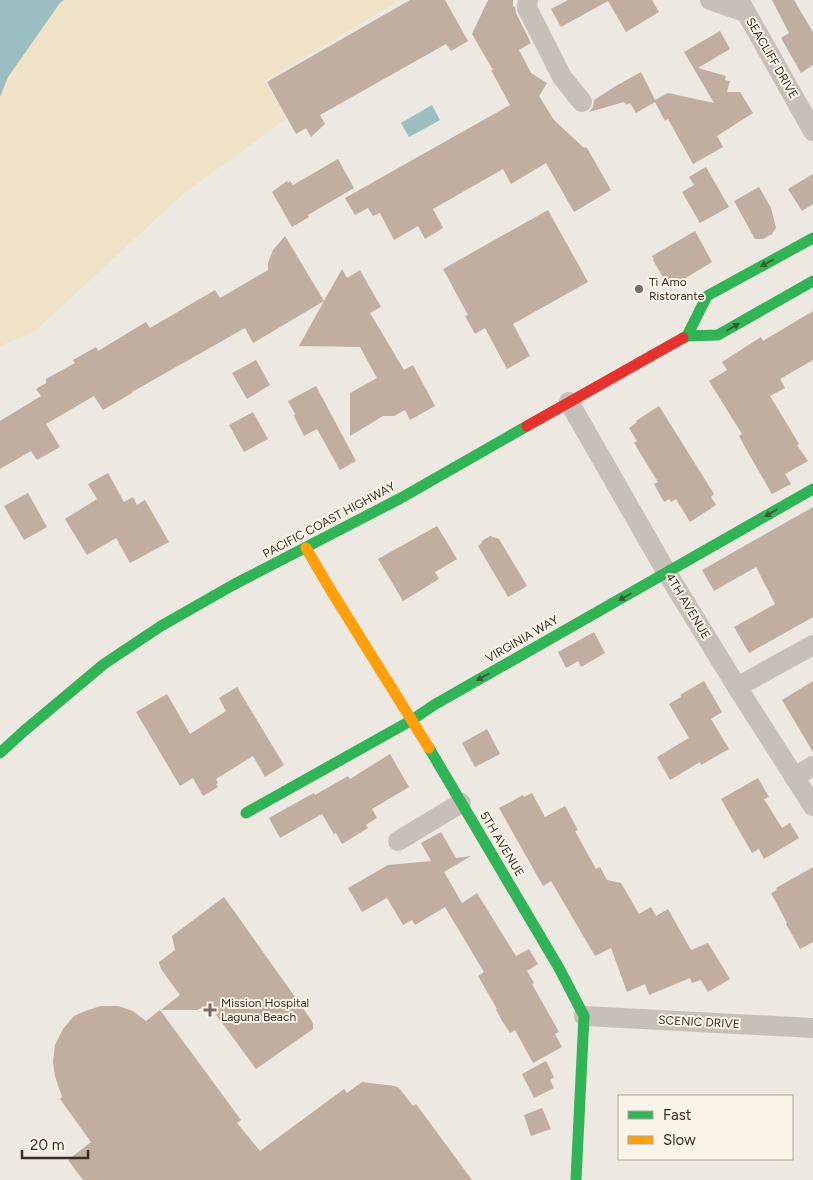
<svg xmlns="http://www.w3.org/2000/svg" width="813" height="1180" viewBox="0 0 813 1180" font-family="Figtree,sans-serif">
	<style>
		.sand { fill: #efe2c6 }
		.water { fill: #9bbec0 }
		.building { fill: #c2ada1 }
		.lines { fill: none; stroke-linecap: round; stroke-linejoin: round }
		.street { stroke: #c7c0b9; stroke-width: 20 }
		.fast { stroke: #30b455; stroke-width: 11 }
		.slow { stroke: #ff9f0a; stroke-width: 11 }
		.jam { stroke: #e5322d; stroke-width: 11 }
		.oneway { fill: #355c37 }
		.poi-dot { fill: #776e68; stroke: #faf3e7; stroke-width: 2 }
		.labels { text-anchor: middle; dominant-baseline: central; stroke-width: 4; stroke-linejoin: round; paint-order: stroke }
		.street-label { font-size: 12px; fill: #382d27; stroke: #faf3e7 }
		.poi-label { font-size: 12px; fill: #382d27; stroke: #faf3e7; text-anchor: start }
	</style>
	<rect width="100%" height="100%" fill="#ede8e1"/>
	<polygon class="sand" points="64,0 400,0 265,81 287,118 183,194 35,331 0,346 0,97 8,77 60,3"/>
	<g class="water">
		<polygon points="0,0 64,0 60,3 8,77 0,97"/>
		<polygon points="432,105 440,120 409,137 401,123"/>
	</g>
	<g class="building">
		<polygon points="410,0 445,0 468,41 451,51 446,44 320,115 325,124 311,137 306,128 296,134 267,82"/>
		<polygon points="488,0 513,0 513,6 515,7 516,13 531,43 519,50 531,73 547,83 539,96 554,120 583,147 587,148 611,190 574,212 546,163 511,184 503,169 433,209 443,228 425,239 418,226 394,240 380,213 373,216 368,208 355,215 345,198 510,105 491,70 493,70 472,34"/>
		<polygon points="568,0 652,0 659,12 626,32 608,1 561,27 551,9"/>
		<polygon points="772,0 794,0 813,32 813,65 801,73 781,38 789,33"/>
		<polygon points="720,31 730,49 698,68 726,76 725,80 730,81 727,92 740,92 753,113 717,136 723,147 693,164 668,119 665,121 655,102 636,113 630,103 626,105 624,102 589,112 593,107 594,100 614,87 641,72 655,100 668,93 714,103 684,52"/>
		<polygon points="338,159 354,188 308,215 309,217 292,227 272,192 287,181 288,183 290,181 293,185"/>
		<polygon points="706,167 729,207 700,223 682,192 694,185 689,177"/>
		<polygon points="813,174 813,204 802,211 788,189"/>
		<polygon points="759,187 771,208 776,228 772,234 763,239 755,239 734,201"/>
		<polygon points="548,210 588,282 513,324 530,356 507,369 485,328 475,334 465,316 468,315 443,269"/>
		<polygon points="695,231 712,262 669,288 653,260 654,259 652,256"/>
		<polygon points="285,236 324,301 342,269 347,278 360,270 381,307 370,313 404,370 413,365 435,406 410,420 405,410 394,416 383,416 350,436 350,393 377,378 360,347 299,346 324,301 253,343 245,328 132,392 132,393 103,410 94,396 46,424 60,447 37,460 31,451 0,469 0,421 41,396 36,389 46,383 46,379 75,363 73,360 96,347 98,351 146,322 150,328 215,290 220,298 268,270 268,263 273,250"/>
		<polygon points="813,311 813,360 780,379 785,388 770,396 799,444 797,445 808,461 785,474 791,484 772,494 746,449 739,436 742,434 709,381 727,370 722,362 761,337 763,341"/>
		<polygon points="256,360 270,385 247,399 232,373"/>
		<polygon points="316,386 356,461 340,470 317,429 304,436 294,416 295,414 288,401"/>
		<polygon points="659,406 714,494 711,497 716,505 690,522 676,499 671,502 669,499 664,502 654,484 658,482 634,443 637,441 629,428 637,422 636,421"/>
		<polygon points="253,412 268,439 244,452 229,425"/>
		<polygon points="108,473 124,502 133,497 137,505 145,500 169,542 130,563 116,538 87,555 65,519 97,499 88,484"/>
		<polygon points="28,493 47,527 24,540 4,506"/>
		<polygon points="813,507 813,617 749,653 734,627 775,604 756,567 714,591 702,570"/>
		<polygon points="437,526 457,559 435,572 439,579 403,601 378,559"/>
		<polygon points="490,536 499,539 527,586 508,597 478,546 482,543 482,541"/>
		<polygon points="594,632 605,653 581,667 578,661 566,668 558,652"/>
		<polygon points="704,681 722,712 711,719 729,749 701,765 700,762 670,780 657,757 689,738 669,704 681,697 680,695"/>
		<polygon points="813,681 813,752 782,700"/>
		<polygon points="237,687 284,765 265,777 253,756 216,779 218,783 216,784 218,787 203,796 193,778 180,786 136,712 167,694 190,734 226,711 219,698"/>
		<polygon points="487,729 500,754 475,767 462,743"/>
		<polygon points="390,754 409,787 372,809 377,818 366,825 368,828 342,844 336,833 334,834 322,814 280,838 269,818 310,795 314,793 315,795 348,776 350,779"/>
		<polygon points="758,778 769,797 764,799 782,828 790,823 799,838 764,859 759,849 752,853 721,799"/>
		<polygon points="532,793 545,817 565,806 578,830 575,831 596,869 600,867 607,880 621,883 639,914 651,907 656,916 668,909 691,950 708,943 730,979 708,992 701,980 692,983 690,978 649,995 645,984 627,992 611,948 595,956 551,881 543,886 499,808 523,795 524,797"/>
		<polygon points="441,832 456,858 471,856 444,872 462,903 477,893 514,953 516,956 529,949 538,964 527,971 534,983 532,984 559,1032 555,1034 562,1047 533,1063 515,1030 510,1033 501,1019 496,1009 497,1009 478,976 484,972 445,907 415,925 412,920 403,925 387,898 362,912 348,888 388,865 431,861 421,843"/>
		<polygon points="813,867 813,942 800,949 786,924 787,923 771,893 777,890 776,888"/>
		<polygon points="224,897 312,1021 313,1024 313,1029 256,1069 209,1005 197,1010 161,1010 180,995 161,969 159,962 175,950 172,936"/>
		<polygon points="101,1006 118,1006 133,1011 146,1021 160,1010 241,1120 237,1123 260,1151 344,1089 347,1093 362,1082 395,1086 399,1088 413,1106 416,1104 472,1180 83,1180 68,1160 91,1142 60,1099 62,1097 55,1076 53,1062 55,1045 63,1029 74,1016 88,1010"/>
		<polygon points="546,1061 554,1077 550,1080 554,1088 534,1098 522,1074"/>
		<polygon points="542,1108 551,1129 531,1136 524,1115"/>
	</g>
	<g class="lines">
		<g class="street">
			<polyline points="528,0 527,8 562,77 582,102"/>
			<polyline points="710,0 745,12"/>
			<polyline points="739,0 813,131"/>
			<polyline points="569,402 667,573 737,687 813,806"/>
			<polyline points="737,687 813,645"/>
			<polyline points="794,777 813,766"/>
			<polyline points="398,841 461,803"/>
			<polyline points="584,1016 813,1028"/>
		</g>
		<g class="fast">
			<polyline points="687,336 707,296 813,238"/>
			<polyline points="683,338 687,336 718,335 813,281"/>
			<polyline points="429,748 559,968 584,1016 576,1180"/>
			<polyline points="0,753 24,731 104,664 161,626 233,585 401,498 527,426"/>
			<polyline points="246,813 412,720 434,705 813,489"/>
		</g>
		<polyline class="slow" points="306,548 330,589 429,748"/>
		<polyline class="jam" points="527,426 683,338"/>
	</g>
	<defs><path id="oneway-solid" d="M-6-.8H1V-3.2L6.5 0L1 3.2V.8H-6Z" transform="scale(1.25)"/></defs>
	<g class="oneway">
		<use href="#oneway-solid" transform="translate(767 263) rotate(152)"/>
		<use href="#oneway-solid" transform="translate(733 327) rotate(-30)"/>
		<use href="#oneway-solid" transform="translate(771 513) rotate(150)"/>
		<use href="#oneway-solid" transform="translate(625 597) rotate(150)"/>
		<use href="#oneway-solid" transform="translate(483 677) rotate(150)"/>
	</g>
	<g class="poi-dot">
		<circle cx="639" cy="289" r="5"/>
		<path d="M207.5 1002.5h5v5h5v5h-5v5h-5v-5h-5v-5h5z"/>
	</g>
	<g class="labels">
		<g class="street-label">
			<text transform="translate(772 58) rotate(60)">SEACLIFF DRIVE</text>
			<text transform="translate(329 520) rotate(-28)">PACIFIC COAST HIGHWAY</text>
			<text transform="translate(688 606) rotate(59)">4TH AVENUE</text>
			<text transform="translate(522 639) rotate(-30)">VIRGINIA WAY</text>
			<text transform="translate(502 844) rotate(59)">5TH AVENUE</text>
			<text transform="translate(699 1022) rotate(3)">SCENIC DRIVE</text>
		</g>
		<g class="poi-label">
			<text x="649" y="282">Ti Amo<tspan x="649" dy="14">Ristorante</tspan></text>
			<text x="221" y="1003">Mission Hospital<tspan x="221" dy="14">Laguna Beach</tspan></text>
		</g>
	</g>
	<rect x="618" y="1095" width="175" height="65" fill="#faf3e7" stroke="#aca49a"/>
	<rect x="628" y="1111" width="25" height="8" fill="#30b455" stroke="#aca49a"/>
	<text x="663" y="1120" font-size="15" fill="#382d27">Fast</text>
	<rect x="628" y="1136" width="25" height="8" fill="#ff9f0a" stroke="#aca49a"/>
	<text x="663" y="1145" font-size="15" fill="#382d27">Slow</text>
	<path d="M22 1150v8h66v-8" fill="none" stroke="#382d27" stroke-width="2.5"/>
	<text x="30" y="1150" font-size="15" fill="#382d27" stroke="#faf3e7" stroke-width="4" paint-order="stroke">20 m</text>
</svg>
